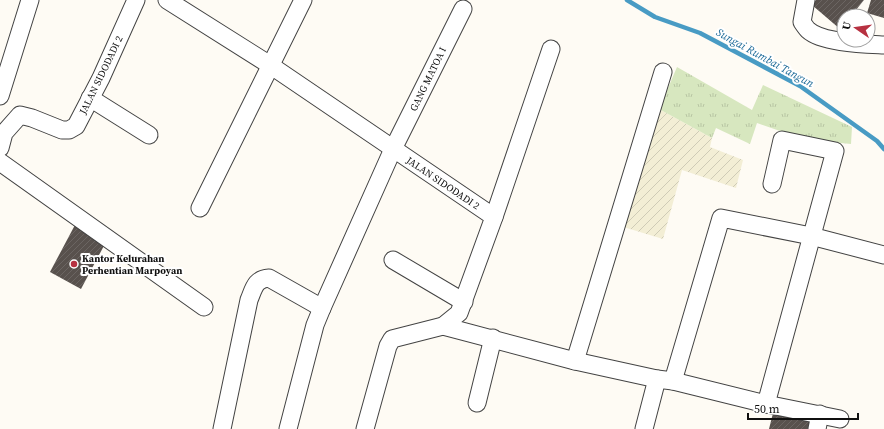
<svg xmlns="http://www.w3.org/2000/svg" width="884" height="429" viewBox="0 0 884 429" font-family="'Source Serif 4',serif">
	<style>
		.farmland { fill: url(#farmland-furrows) }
		.grass { fill: url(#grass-tufts) }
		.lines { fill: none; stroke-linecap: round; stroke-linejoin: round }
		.stream { stroke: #489bc4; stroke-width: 4.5 }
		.building { fill: url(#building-hatch) }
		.minor-casing { stroke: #434343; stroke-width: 19 }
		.minor { stroke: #fff; stroke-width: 17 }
		.poi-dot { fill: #b73141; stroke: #fff; stroke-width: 1.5 }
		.labels { text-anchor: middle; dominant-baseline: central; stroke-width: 4; stroke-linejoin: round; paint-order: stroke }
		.street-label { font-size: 10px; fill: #101010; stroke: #fff }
		.poi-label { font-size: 10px; font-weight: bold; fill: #101010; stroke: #fff; text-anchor: start }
		.water-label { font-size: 11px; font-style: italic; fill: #216d9a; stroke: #fff }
	</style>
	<defs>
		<pattern id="farmland-furrows" width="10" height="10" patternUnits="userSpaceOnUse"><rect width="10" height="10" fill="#f3eed5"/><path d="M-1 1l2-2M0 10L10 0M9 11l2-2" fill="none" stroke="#cfcbb6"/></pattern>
		<pattern id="grass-tufts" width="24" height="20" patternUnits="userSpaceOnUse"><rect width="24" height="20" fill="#d7e7bf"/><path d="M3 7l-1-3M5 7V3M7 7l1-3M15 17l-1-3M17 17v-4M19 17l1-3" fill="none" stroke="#b8c5a3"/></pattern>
		<pattern id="building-hatch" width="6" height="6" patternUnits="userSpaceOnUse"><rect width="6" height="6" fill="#58514d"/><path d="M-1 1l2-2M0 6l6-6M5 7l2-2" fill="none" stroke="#6b6562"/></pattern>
	</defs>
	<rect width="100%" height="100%" fill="#fefbf4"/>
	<polygon class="farmland" points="659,109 712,138 710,147 743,160 736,188 682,170 663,239 620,226"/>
	<polygon class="grass" points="677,67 752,110 763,85 852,127 851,144 803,139 757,123 750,144 716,128 712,138 659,109"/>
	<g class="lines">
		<polyline class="stream" points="627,0 655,17 700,33 800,86 877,141 884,149"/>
	</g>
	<g class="building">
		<polygon points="816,0 864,0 851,16 844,16 844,24 840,29 812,5"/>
		<polygon points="871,0 884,0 884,18 867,13"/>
		<polygon points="76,223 107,240 81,289 50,272"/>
		<polygon points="773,413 815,421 813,429 769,429"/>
	</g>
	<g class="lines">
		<defs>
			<g id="minor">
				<polyline points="167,0 270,65 494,217 459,313 443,326 392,339 388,346 365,429"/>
				<path d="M 806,0 L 802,22 C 804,25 806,28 808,30 C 822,43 865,44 884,45"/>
				<polyline points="0,96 30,0"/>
				<polyline points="90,98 149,135"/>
				<polyline points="0,148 4,133 20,115 32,118 62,130 69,130 76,126 101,78 136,0"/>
				<polyline points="0,162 204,307"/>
				<polyline points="200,208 303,0"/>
				<polyline points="494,217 551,49"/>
				<polyline points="393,260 464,302"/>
				<polyline points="443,326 575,361 657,379 673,381 766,404 840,419"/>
				<polyline points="575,361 663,72"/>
				<polyline points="673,381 721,218 811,236 884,255"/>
				<polyline points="477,403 493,338"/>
				<polyline points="766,404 835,151 782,140 772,184"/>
				<path d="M 222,429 L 249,300 C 254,288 255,279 269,278 L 322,308"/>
				<polyline points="288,429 315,325 322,308 393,149 463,9"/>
				<polyline points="644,429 657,379"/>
				<polyline points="817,429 820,414"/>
			</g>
		</defs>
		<use href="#minor" class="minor-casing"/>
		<use href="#minor" class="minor"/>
	</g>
	<circle class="poi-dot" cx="74" cy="264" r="4"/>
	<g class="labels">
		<g class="street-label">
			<text transform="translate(101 75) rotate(-64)">JALAN SIDODADI 2</text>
			<text transform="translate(428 79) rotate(-64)">GANG MATOA I</text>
			<text transform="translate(443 183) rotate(34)">JALAN SIDODADI 2</text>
		</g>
		<g class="poi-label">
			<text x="82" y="258">Kantor Kelurahan<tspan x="82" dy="12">Perhentian Marpoyan</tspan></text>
		</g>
		<g class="water-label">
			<text transform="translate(765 58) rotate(29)">Sungai Rumbai Tangun</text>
		</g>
	</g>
	<g transform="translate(856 28) rotate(283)"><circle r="19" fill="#ffffff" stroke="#9f9f9f"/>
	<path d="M0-3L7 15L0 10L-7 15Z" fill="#b73141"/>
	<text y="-6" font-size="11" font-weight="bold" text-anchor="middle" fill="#101010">U</text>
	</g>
	<path d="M748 413v6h110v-6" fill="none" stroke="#101010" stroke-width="2"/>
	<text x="754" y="413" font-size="12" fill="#101010" stroke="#ffffff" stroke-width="3" paint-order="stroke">50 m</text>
</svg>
